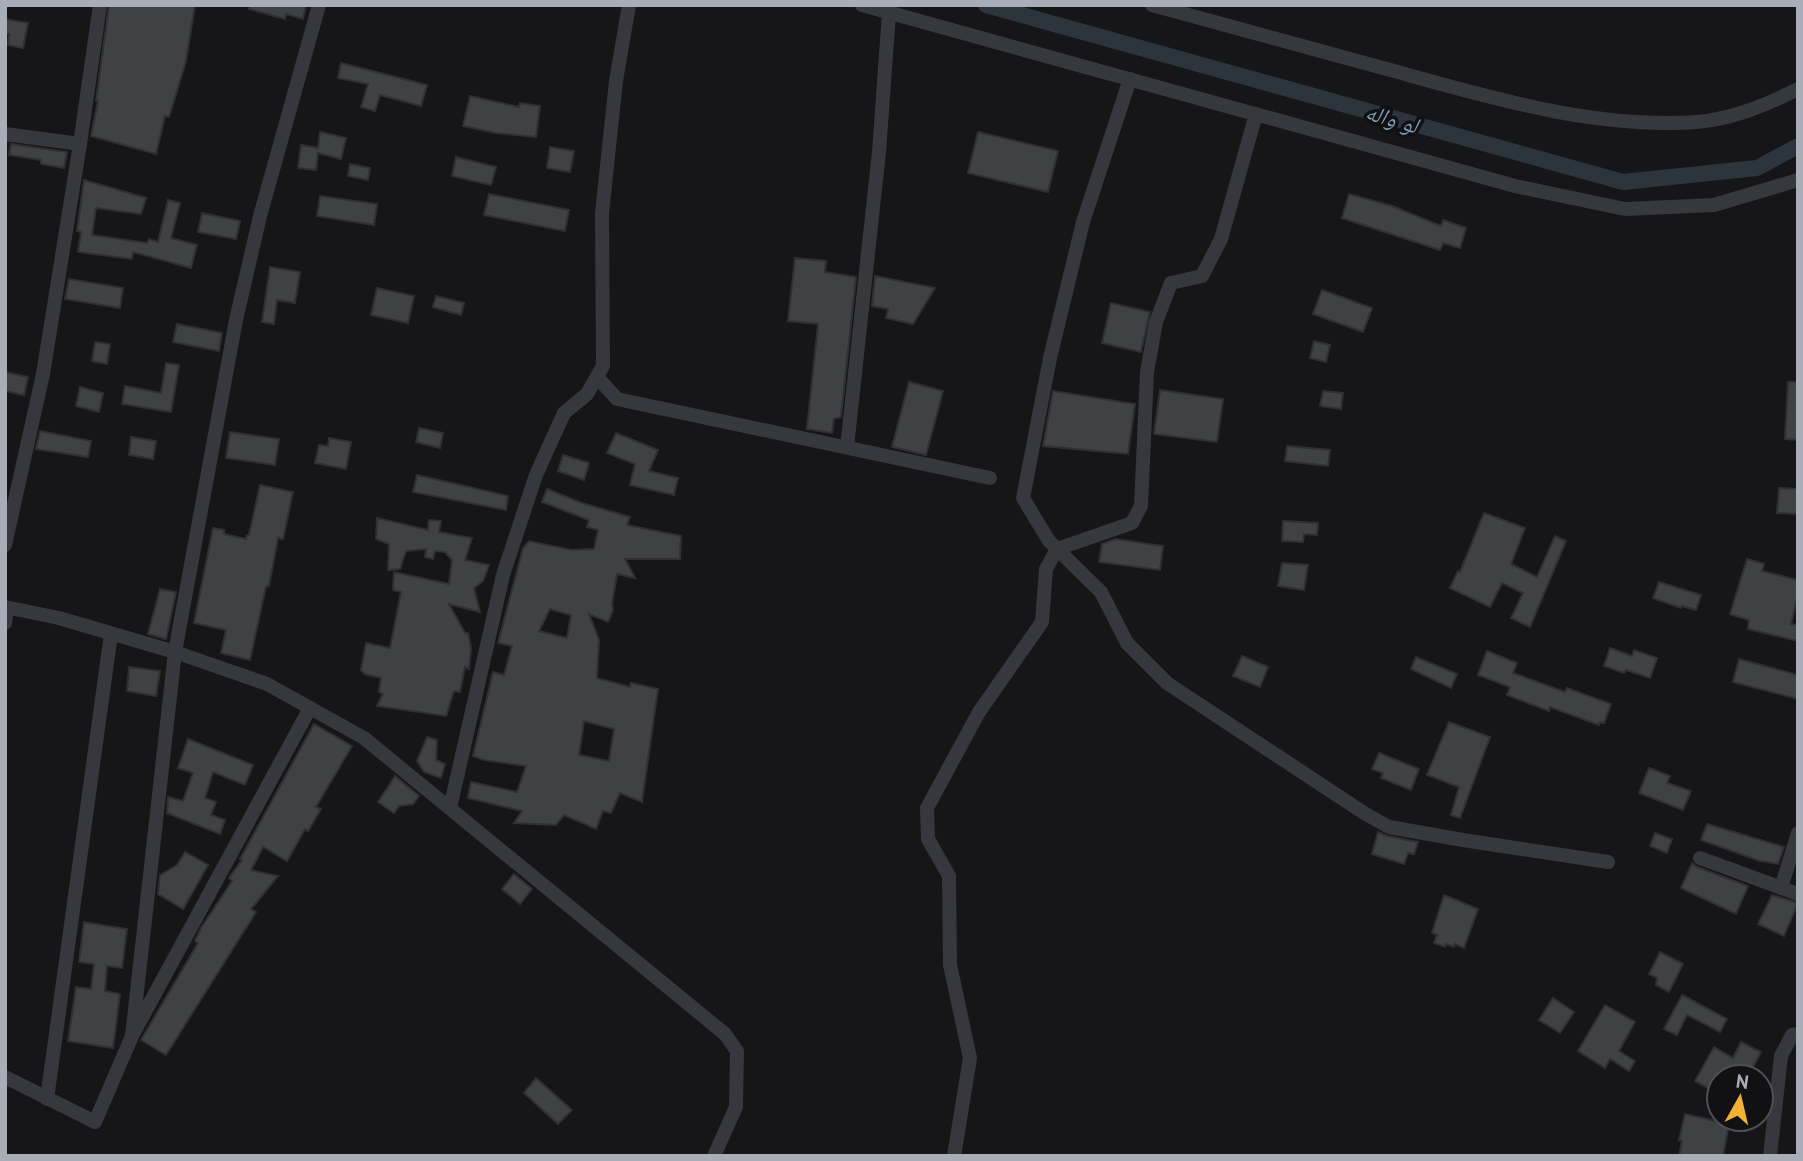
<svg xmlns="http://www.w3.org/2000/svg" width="1803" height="1161" viewBox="0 0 1803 1161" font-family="'PT Sans','Noto Naskh Arabic',sans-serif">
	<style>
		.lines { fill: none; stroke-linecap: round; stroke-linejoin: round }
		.canal { stroke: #2c353c; stroke-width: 16 }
		.building { fill: #404145; stroke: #303034; stroke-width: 2; fill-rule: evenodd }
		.minor { stroke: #37383d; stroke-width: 14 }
		.labels { text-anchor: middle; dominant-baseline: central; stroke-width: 7; stroke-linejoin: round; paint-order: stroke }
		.water-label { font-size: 23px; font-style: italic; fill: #7f9bb3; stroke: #111113 }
	</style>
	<rect width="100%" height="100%" fill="#161618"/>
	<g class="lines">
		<polyline class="canal" points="986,5 1623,182 1757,168 1798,146"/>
	</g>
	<g class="building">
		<polygon points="109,5 195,5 186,61 169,117 165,116 156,154 91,136 98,101 96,101"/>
		<polygon points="250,5 306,5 303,19 286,14 285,19 249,9"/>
		<polygon points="5,19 28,23 23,48 8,45 9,34 5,34"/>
		<polygon points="341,63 427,85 421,106 380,95 375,111 361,107 368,84 338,78"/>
		<polygon points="470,96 519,107 520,103 540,106 536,137 496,133 463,126"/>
		<polygon points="320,132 346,138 341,159 318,153 316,170 298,168 301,145 318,148"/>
		<polygon points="978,132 1058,151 1048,192 968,173"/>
		<polygon points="11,144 67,152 64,168 41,164 41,160 9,155"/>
		<polygon points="550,147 574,151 570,172 547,168"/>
		<polygon points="456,157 496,167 491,185 452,176"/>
		<polygon points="350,164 370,168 368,180 348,176"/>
		<polygon points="84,180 146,198 141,214 96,208 92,235 147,243 149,239 158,242 168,200 180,203 171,238 197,245 191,268 133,252 132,259 78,252 81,232 77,231"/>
		<polygon points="489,194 569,210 565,231 484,215"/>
		<polygon points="1349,194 1392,206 1441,226 1443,220 1466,228 1460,248 1443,243 1440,250 1342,218"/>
		<polygon points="320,196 377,204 374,225 317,216"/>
		<polygon points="202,213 240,221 236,239 198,232"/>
		<polygon points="795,258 826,261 825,272 856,277 841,417 834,419 832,433 807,429 818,324 788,321"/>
		<polygon points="270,267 300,272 295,303 277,300 274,324 262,322"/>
		<polygon points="875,276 935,288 913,324 886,318 888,309 872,306"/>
		<polygon points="69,279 123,288 120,308 65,299"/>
		<polygon points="377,288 414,296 408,323 371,315"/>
		<polygon points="1322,290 1372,308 1363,332 1313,314"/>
		<polygon points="436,296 464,303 461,315 433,307"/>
		<polygon points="1111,303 1150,312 1141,352 1102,343"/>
		<polygon points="177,324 222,333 219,351 173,342"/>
		<polygon points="1314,341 1330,345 1326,362 1310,358"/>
		<polygon points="95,342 110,344 107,364 92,361"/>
		<polygon points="166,363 179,365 171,412 122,404 125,386 161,393"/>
		<polygon points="5,372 28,377 24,395 5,391"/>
		<polygon points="909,382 943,391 926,455 892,447"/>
		<polygon points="1788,382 1798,382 1798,440 1785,439"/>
		<polygon points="80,387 103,393 99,412 76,406"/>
		<polygon points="1160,390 1223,399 1217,442 1154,434"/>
		<polygon points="1053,391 1135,404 1128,454 1043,446"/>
		<polygon points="1323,391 1343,393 1341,409 1320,406"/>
		<polygon points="419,428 443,433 440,448 416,442"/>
		<polygon points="40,431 91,441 88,457 36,449"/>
		<polygon points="230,432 279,439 275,465 226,458"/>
		<polygon points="616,433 658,450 649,471 678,478 674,495 630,485 635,464 607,453"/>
		<polygon points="131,437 156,441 153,459 129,455"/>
		<polygon points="329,438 351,442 346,469 315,463 319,445 328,446"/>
		<polygon points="1287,446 1330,450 1328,466 1285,461"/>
		<polygon points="563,455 589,463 584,480 558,471"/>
		<polygon points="417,475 508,496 506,510 413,492"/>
		<polygon points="260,485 293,492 283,539 278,538 269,586 266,586 250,660 221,653 226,630 194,623 213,528 224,530 224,534 246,539 247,535 249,535"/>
		<polygon points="1779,488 1798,489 1798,514 1777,513"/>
		<path d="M 547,489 L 582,503 L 630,517 L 627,525 L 681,536 L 680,559 L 625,559 L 635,578 L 617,574 L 612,603 L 613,610 L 608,622 L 589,614 L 599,640 L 597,678 L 630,687 L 631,683 L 658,689 L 642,802 L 620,793 L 611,813 L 603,811 L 596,829 L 564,815 L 556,825 L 514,823 L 522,811 L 468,798 L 471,782 L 517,792 L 526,766 L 484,760 L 473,756 L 493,672 L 504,675 L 512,646 L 498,643 L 523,548 L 529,541 L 571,550 L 594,549 L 598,530 L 587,527 L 589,520 L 542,502 ZM 550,609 L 571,615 L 567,638 L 539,631 ZM 584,721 L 614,729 L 609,761 L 579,755 Z"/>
		<polygon points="1484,513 1525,528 1511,564 1537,577 1555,536 1566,541 1530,627 1511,618 1523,593 1502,583 1490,607 1450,588 1458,571 1460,572"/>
		<polygon points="377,518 428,530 429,520 441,521 439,532 472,538 465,560 489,565 483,581 474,588 480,612 449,604 465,633 468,633 471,648 469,669 465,667 460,692 454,691 446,716 377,706 383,694 379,692 381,678 365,674 361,670 366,643 390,648 401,592 393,590 394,572 449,584 452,560 445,552 435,551 433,559 425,557 426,549 406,551 400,569 388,570 389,544 376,539"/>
		<polygon points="1283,521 1318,523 1317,535 1304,534 1303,542 1282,541"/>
		<polygon points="1115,539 1163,546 1160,570 1099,562 1102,544"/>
		<polygon points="1747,559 1764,564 1762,571 1798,580 1798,595 1791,624 1798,625 1798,641 1748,629 1749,620 1730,614"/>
		<polygon points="1282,563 1308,565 1304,590 1278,586"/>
		<polygon points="1659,582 1701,595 1696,610 1682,606 1681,608 1653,598"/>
		<polygon points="160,589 176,592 166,639 148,634"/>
		<polygon points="1610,648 1632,656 1634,650 1657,658 1650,678 1626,670 1624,673 1604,666"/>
		<polygon points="1487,651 1517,663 1513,673 1565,692 1567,688 1611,704 1604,723 1600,722 1599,725 1550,707 1549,711 1507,695 1510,687 1478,675"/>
		<polygon points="1242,656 1268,667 1260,687 1233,676"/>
		<polygon points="1416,657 1457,674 1451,688 1411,669"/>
		<polygon points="1739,659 1798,675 1798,699 1733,682"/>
		<polygon points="129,667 160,671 156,696 127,691"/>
		<polygon points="1449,722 1490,737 1460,818 1451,815 1459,787 1427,775"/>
		<polygon points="314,724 352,746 316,807 321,809 308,831 305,829 287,861 263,847 251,870 278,876 251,909 256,912 166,1055 141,1040 198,943 195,941 201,928 232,881 229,878 242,860 240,859"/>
		<polygon points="427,737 437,740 436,760 445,764 441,778 424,772 417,761"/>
		<polygon points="188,739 253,765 245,785 213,772 205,798 216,802 211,815 225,820 220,834 167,813 168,797 183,801 193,773 178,768"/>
		<polygon points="1379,753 1419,769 1411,790 1381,778 1383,773 1372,769"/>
		<polygon points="1649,768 1670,776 1667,783 1691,791 1683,810 1639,793"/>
		<polygon points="395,776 419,796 413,804 399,806 394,813 378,802"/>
		<polygon points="1707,824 1784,847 1778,864 1760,861 1701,840"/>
		<polygon points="1378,832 1387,836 1418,842 1414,854 1408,853 1404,864 1372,854"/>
		<polygon points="1655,833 1672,839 1667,853 1650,846"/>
		<polygon points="185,852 208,865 183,909 158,894 160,875 177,865"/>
		<polygon points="1692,863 1697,867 1748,886 1736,914 1681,888"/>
		<polygon points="514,874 532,889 520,904 502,889"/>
		<polygon points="1444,895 1478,909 1464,948 1455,944 1454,947 1446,944 1445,947 1434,943 1437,935 1432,933"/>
		<polygon points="1772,895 1798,903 1784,936 1758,924"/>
		<polygon points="84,922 127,929 122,968 107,966 105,991 120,994 113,1048 68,1041 76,987 91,989 94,964 79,962"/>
		<polygon points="1660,952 1683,964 1669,992 1656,985 1657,978 1649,974"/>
		<polygon points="1682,995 1727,1019 1720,1032 1687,1015 1677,1035 1664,1029"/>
		<polygon points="1553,998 1574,1012 1560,1033 1539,1020"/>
		<polygon points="1605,1005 1635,1022 1619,1051 1635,1061 1629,1071 1610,1059 1605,1068 1578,1051"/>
		<polygon points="1741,1042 1761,1052 1748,1077 1719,1077 1719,1094 1695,1081 1714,1047 1733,1058"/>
		<polygon points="536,1078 572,1110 558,1124 524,1093"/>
		<polygon points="1685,1114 1729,1124 1723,1156 1679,1156 1682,1141 1679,1140"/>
	</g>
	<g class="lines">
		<g class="minor">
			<polyline points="862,5 1515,186 1625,209 1714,205 1798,180"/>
			<path d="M 1152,5 C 1233,27 1313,49 1394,71 C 1492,98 1594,129 1697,122 C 1733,119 1766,105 1798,89"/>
			<polyline points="1130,79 1083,222 1050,358 1023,498 1049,541 1101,592 1127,643 1167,683 1364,813 1389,827 1463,840 1608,862"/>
			<polyline points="5,134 80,144"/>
			<polyline points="597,377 617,399 990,478"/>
			<polyline points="847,447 879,152 889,13"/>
			<polyline points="5,545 43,374 80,144 100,5"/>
			<polyline points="5,607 59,618 175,652 267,684 364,738 725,1034 737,1051 736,1107 714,1156"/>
			<polyline points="5,623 7,608"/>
			<polyline points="450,808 503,575 536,475 564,413 587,394 603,366 602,213 616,81 629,5"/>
			<polyline points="1700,858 1798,894"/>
			<polyline points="1781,888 1798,833"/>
			<polyline points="132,1036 175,652 236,320 260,216 319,5"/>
			<polyline points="5,1077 95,1122 132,1036 310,708"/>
			<polyline points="47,1099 111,634"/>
			<polyline points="954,1156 970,1058 950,965 949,876 928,839 927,808 979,712 1042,622 1046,569 1057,549 1132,523 1141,506 1147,372 1156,322 1171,283 1202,276 1221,239 1256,114"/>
			<polyline points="1770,1156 1781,1056 1792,1035 1798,1034"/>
		</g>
	</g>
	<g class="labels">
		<g class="water-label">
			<text transform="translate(1392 118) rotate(16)">لو واله</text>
		</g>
	</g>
	<rect width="1803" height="1161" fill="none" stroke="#a8adb8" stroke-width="14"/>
	<g transform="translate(1740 1098) rotate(8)"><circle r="33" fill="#111113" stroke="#4d4f55" stroke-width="2"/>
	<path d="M0-5L12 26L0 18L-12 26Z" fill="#f2b134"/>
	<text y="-10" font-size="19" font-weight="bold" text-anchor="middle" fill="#a8adb8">N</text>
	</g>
</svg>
